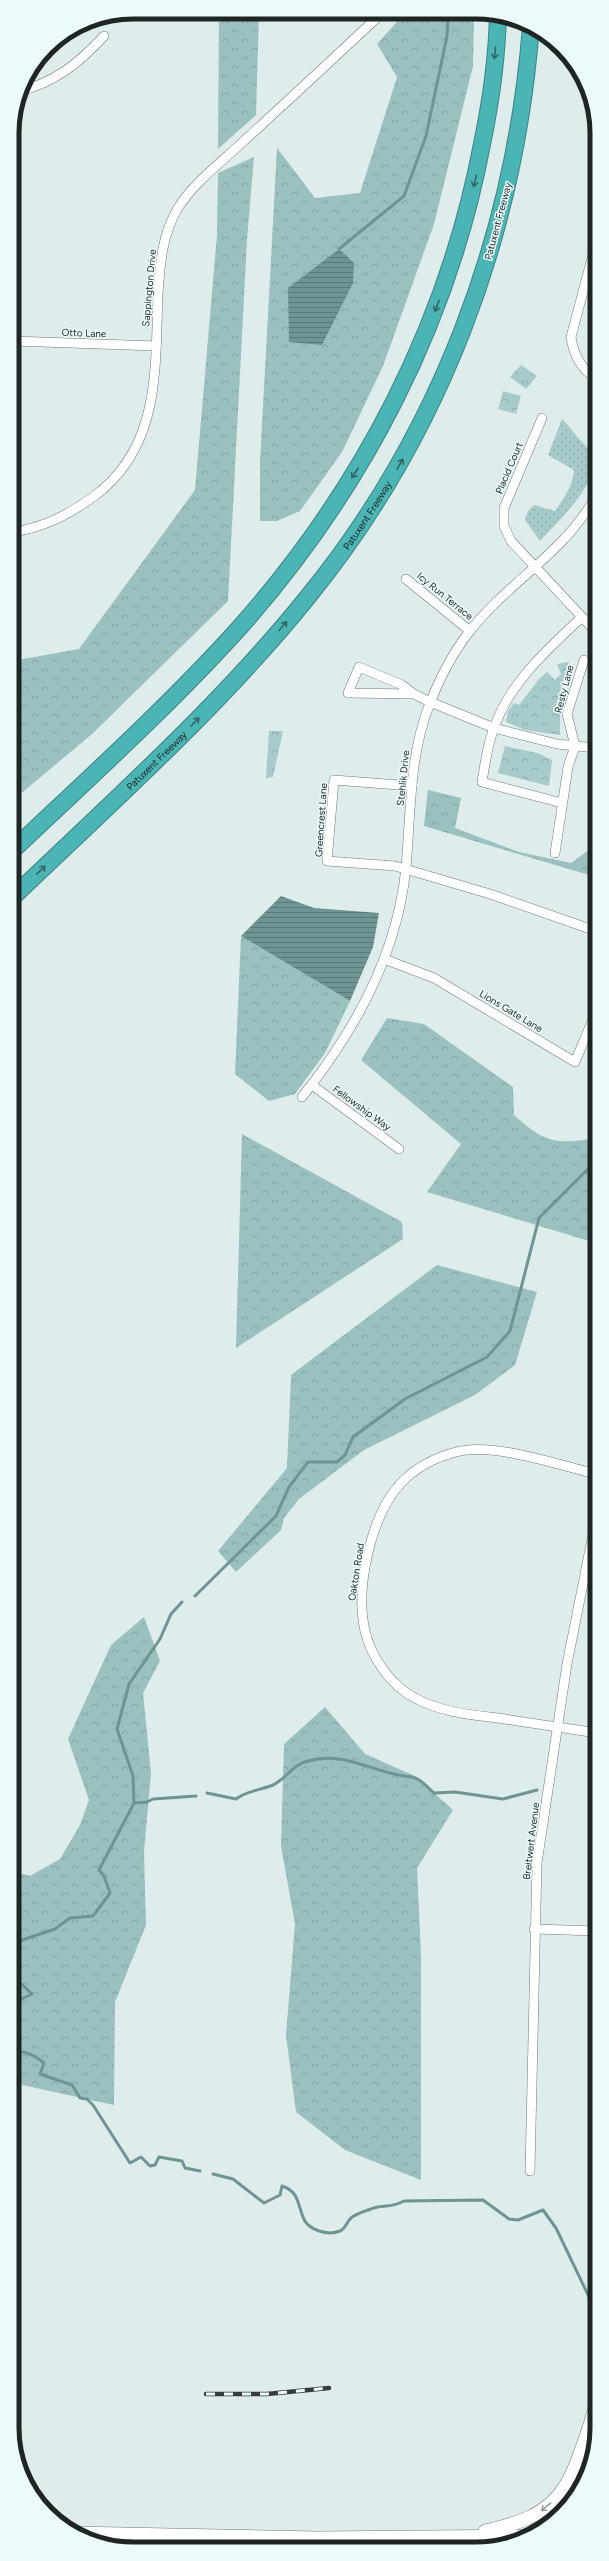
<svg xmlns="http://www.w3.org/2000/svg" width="609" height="2561" viewBox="0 0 609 2561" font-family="Figtree,sans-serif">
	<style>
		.grass { fill: url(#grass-dots) }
		.forest { fill: url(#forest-crowns) }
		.park { fill: url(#park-crowns) }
		.water { fill: url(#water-rules) }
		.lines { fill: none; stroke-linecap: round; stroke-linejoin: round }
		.stream { stroke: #6f9494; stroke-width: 3 }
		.street-casing { stroke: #6e7b7b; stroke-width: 10 }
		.secondary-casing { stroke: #6e7b7b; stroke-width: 14 }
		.highway-casing { stroke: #3c8282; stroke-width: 18 }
		.street { stroke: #fff; stroke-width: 9 }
		.secondary { stroke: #fff; stroke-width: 13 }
		.highway { stroke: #4bb4b5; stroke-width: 16 }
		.rail-casing { stroke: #363c3c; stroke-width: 4.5 }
		.rail { stroke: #ebfafa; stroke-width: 3; stroke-dasharray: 9; stroke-linecap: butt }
		.oneway { stroke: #336565 }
		.oneway2 { stroke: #9a9c9c }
		.labels { text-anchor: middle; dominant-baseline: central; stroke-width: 3; stroke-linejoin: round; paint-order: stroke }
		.street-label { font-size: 10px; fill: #1f2424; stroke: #ebfafa }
		.rim { fill: none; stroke: #1f2424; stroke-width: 5 }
	</style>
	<defs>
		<pattern id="grass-dots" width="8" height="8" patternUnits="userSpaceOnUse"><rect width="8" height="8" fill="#a7caca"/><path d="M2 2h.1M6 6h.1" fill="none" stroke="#8fadad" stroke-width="1.8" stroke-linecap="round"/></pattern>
		<pattern id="forest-crowns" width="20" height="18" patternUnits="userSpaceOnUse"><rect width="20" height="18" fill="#9ac0c0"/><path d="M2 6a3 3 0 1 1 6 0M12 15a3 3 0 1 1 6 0" fill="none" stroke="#84a5a5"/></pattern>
		<pattern id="park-crowns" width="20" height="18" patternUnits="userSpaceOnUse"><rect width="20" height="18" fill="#a7caca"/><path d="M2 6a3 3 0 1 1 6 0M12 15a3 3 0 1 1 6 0" fill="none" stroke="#8fadad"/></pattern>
		<pattern id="water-rules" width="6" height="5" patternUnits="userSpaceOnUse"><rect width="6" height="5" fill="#6f9494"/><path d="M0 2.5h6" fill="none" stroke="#5b7979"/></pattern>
	</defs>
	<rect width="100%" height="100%" fill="#deecec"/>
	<path class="grass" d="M 562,419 C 574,431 582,445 596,454 C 596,487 561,518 540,541 L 525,520 L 528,511 L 534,505 L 555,511 C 564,498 573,486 574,470 L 548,455 Z"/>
	<g class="forest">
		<polygon points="219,13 259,13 256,115 218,149"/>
		<polygon points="404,14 474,14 473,66 434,224 383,366 342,452 300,511 277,521 260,521 260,462 277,148 315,198 360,193 397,77 377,44"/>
		<polygon points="254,157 247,240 228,601 92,734 12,801 12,661 79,649 195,490 217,235 218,173"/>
		<polygon points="428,790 461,798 455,828 519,852 571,863 589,850 596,852 596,877 424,826"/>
		<polygon points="241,936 350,1001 325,1053 295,1094 269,1101 235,1074"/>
		<path d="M 387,1018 L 424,1024 L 513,1087 L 514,1115 C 542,1140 552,1145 590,1139 L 596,1125 L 596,1243 L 427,1192 L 461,1144 L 361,1060 Z"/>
		<polygon points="242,1134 402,1222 403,1239 236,1348"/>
		<polygon points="437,1265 537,1292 515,1365 475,1395 364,1450 299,1499 284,1518 281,1530 236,1572 218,1551 287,1468 291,1375"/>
		<polygon points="144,1617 160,1661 143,1693 151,1773 144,1852 146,1925 115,2002 114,2105 13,2083 13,1872 30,1876 60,1859 80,1825 89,1800 68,1739 111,1645"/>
		<polygon points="325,1707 365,1754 415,1776 453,1810 417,1868 421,1955 421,2180 345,2150 296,2112 286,2035 295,1924 281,1846 284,1744"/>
	</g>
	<g class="park">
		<polygon points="521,365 537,376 526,389 510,377"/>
		<polygon points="503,391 521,396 516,414 498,409"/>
		<polygon points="569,662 554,711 560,714 560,735 525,730 506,722 508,711 514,703 519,705 539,679 547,672 555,680 561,674 557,664"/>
		<polygon points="269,731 283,731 273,777 266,778"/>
		<polygon points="505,746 537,753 552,760 549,786 498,773"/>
	</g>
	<g class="water">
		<polygon points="339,249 354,263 353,283 322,345 289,342 288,288"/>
		<polygon points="281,896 314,908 379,913 373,947 350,1001 241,936"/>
	</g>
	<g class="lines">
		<g class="stream">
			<polyline points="339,249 404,196 426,136 447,36 448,14"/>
			<polyline points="195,1596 276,1516 289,1487 308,1462 337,1462 345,1455 353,1437 405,1399 487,1357 510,1331 539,1218 596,1161"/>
			<path d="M 207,1793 L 236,1799 C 246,1791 261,1790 273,1785 C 286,1779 293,1764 308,1761 C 340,1752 364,1767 394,1774 C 401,1776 409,1776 415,1778 C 422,1780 429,1789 434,1793 L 455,1792 L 503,1799 L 537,1790"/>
			<polyline points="134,1803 147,1802 153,1799 196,1796"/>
			<polyline points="13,1943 55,1929 70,1918 93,1916 110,1893 104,1876 99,1870 134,1803 133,1776 117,1729 129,1684 160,1639 171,1614 182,1602"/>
			<polyline points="13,1962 16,1979 32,1994 13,2003"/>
			<path d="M 13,2053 C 23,2049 36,2056 44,2063 L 40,2074 L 72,2085 L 80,2098 L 87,2099 L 93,2105 L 130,2163 L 141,2157 L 150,2166 L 155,2165 L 159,2157 L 182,2161 L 185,2168 L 200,2171"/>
			<path d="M 213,2174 L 233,2179 L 264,2203 L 280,2195 L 282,2186 C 299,2192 297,2202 303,2217 C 307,2230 328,2236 340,2231 C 346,2228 347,2221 352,2217 C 357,2214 365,2211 371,2209 C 382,2204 389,2209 404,2201 L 483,2200 L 509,2219 L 518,2220 L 543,2210 L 556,2228 L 590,2299 L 597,2306"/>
		</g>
		<defs>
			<g id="street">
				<path d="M 20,91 C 56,82 80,62 104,36"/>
				<path d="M 596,243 L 571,337 C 573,353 581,370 596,378"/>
				<polyline points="12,341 156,346"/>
				<polyline points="542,418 504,508 504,526 511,541 596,632"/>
				<path d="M 12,532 C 43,528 68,515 93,497 C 161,448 155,369 158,294 C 160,264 162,235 178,208 C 194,182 223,161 245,140 C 291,98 336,56 381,14"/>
				<polyline points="406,579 470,631"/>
				<polyline points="414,694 402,685 359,667 348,693 414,694 430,702 494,728 557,744 596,748"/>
				<polyline points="412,786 334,780 327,861 395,866 490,894 596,931"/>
				<path d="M 562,803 L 482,782 C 485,764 487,746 494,728 C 510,682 547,650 582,617"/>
				<polyline points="555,853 568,767 575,746 567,714 584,660"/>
				<polyline points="384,959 434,978 575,1062 596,1012"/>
				<polyline points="312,1085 399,1149"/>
				<path d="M 302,1097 C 355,1031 398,952 406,867 C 411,812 409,755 430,703 C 440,678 453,652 470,631 C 497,596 534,571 564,539 C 576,527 586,512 596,498"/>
				<path d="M 596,1474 C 558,1465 494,1442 456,1452 C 437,1457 417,1467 403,1481 C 371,1513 355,1587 365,1631 C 371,1657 391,1686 415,1698 C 442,1713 475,1715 505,1719 C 535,1724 566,1728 597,1733"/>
				<polyline points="534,1929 597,1931"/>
				<polyline points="530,2171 537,1863 567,1664 596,1519"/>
			</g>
			<g id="secondary">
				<polyline points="588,2432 597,2401"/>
				<polyline points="573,2498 579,2472"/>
				<path d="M 485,2531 C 559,2515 567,2493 590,2425"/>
				<polyline points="74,2533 317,2538 530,2536"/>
				<polyline points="208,2542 248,2547"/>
			</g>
			<g id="highway">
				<path d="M 13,850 C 90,777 170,705 241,626 C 363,488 448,324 482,144 C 491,101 497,58 498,14"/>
				<path id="s1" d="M 13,897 C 114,800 219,707 307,598 C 440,435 515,235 531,26"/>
			</g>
		</defs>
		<use href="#street" class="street-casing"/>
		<use href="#secondary" class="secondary-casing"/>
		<use href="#highway" class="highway-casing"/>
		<use href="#street" class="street"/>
		<use href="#secondary" class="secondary"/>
		<use href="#highway" class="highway"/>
		<defs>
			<polyline id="rail" points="206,2394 267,2394 329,2388"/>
		</defs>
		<use href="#rail" class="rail-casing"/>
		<use href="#rail" class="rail"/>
	</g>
	<defs><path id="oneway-shaft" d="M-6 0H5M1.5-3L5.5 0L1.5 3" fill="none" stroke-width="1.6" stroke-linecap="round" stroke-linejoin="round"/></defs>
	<g class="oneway">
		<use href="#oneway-shaft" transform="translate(495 53) rotate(95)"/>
		<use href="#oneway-shaft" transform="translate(475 181) rotate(104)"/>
		<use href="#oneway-shaft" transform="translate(437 306) rotate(110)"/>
		<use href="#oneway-shaft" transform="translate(400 464) rotate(-61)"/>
		<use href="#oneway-shaft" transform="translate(355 473) rotate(123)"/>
		<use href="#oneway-shaft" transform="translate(283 626) rotate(-50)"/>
		<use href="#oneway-shaft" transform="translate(195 722) rotate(-45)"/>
		<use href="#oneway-shaft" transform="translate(41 870) rotate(-44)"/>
	</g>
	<use class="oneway2" href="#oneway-shaft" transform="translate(546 2507) rotate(140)"/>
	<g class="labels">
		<g class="street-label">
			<text transform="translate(498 221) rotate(-75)">Patuxent Freeway</text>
			<text transform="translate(149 288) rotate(-85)">Sappington Drive</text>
			<text transform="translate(84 333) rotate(2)">Otto Lane</text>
			<text transform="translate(509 468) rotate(-67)">Placid Court</text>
			<text stroke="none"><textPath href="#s1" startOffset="522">Patuxent Freeway</textPath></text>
			<text transform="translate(445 596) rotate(39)">Icy Run Terrace</text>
			<text transform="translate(564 689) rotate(-75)">Resty Lane</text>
			<text stroke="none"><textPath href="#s1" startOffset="198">Patuxent Freeway</textPath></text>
			<text transform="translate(403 778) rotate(-84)">Stehlik Drive</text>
			<text transform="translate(321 820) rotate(-86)">Greencrest Lane</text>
			<text transform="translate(511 1011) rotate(31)">Lions Gate Lane</text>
			<text transform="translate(362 1108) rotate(36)">Fellowship Way</text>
			<text transform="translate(356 1572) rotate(-81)">Oakton Road</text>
			<text transform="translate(531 1841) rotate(-83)">Breitwert Avenue</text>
		</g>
	</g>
	<path d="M0 0H609V2561H0ZM133 19H476A114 114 0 0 1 590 133V2428A114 114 0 0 1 476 2542H133A114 114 0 0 1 19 2428V133A114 114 0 0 1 133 19Z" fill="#ebfafa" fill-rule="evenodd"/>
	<path class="rim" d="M133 19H476A114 114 0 0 1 590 133V2428A114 114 0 0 1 476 2542H133A114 114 0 0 1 19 2428V133A114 114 0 0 1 133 19Z"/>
</svg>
